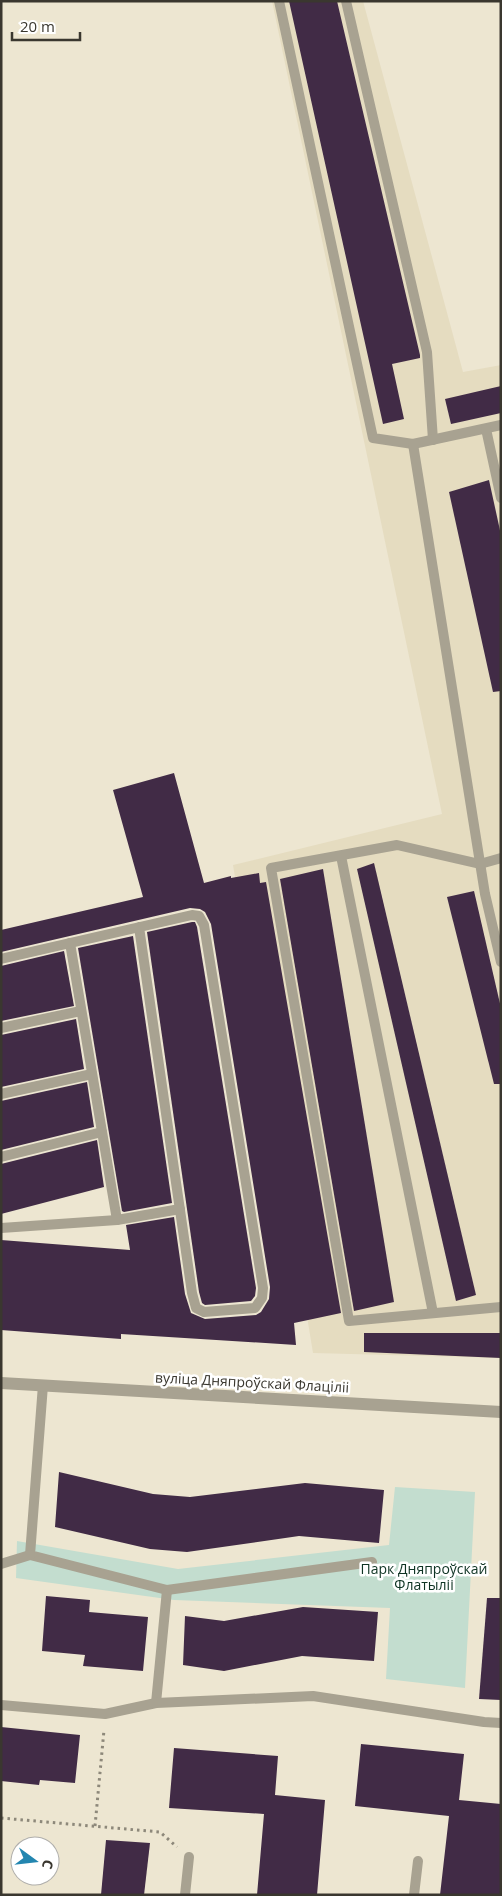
<svg xmlns="http://www.w3.org/2000/svg" width="502" height="1896" viewBox="0 0 502 1896" font-family="'Open Sans',sans-serif">
	<style>
		.built { fill: #e5dcc0 }
		.green { fill: #c3ddcf }
		.building { fill: #412b46 }
		.lines { fill: none; stroke-linecap: round; stroke-linejoin: round }
		.path { stroke: #8d887a; stroke-width: 3; stroke-dasharray: 2.5 4; stroke-linecap: butt }
		.lane { stroke: #a8a291; stroke-width: 10 }
		.street { stroke: #a8a291; stroke-width: 12 }
		.labels { text-anchor: middle; dominant-baseline: central; stroke-width: 5; stroke-linejoin: round; paint-order: stroke }
		.street-label { font-size: 14px; fill: #3a372f; stroke: #fff }
		.park-label { font-size: 14px; fill: #0e3323; stroke: #fff }
	</style>
	<rect width="100%" height="100%" fill="#ede6d1"/>
	<polygon class="built" points="272,1 363,1 463,372 501,365 501,1358 313,1353 233,865 442,814"/>
	<polygon class="green" points="395,1487 475,1492 465,1688 386,1679 390,1608 174,1600 16,1578 17,1541 178,1569 389,1545"/>
	<g class="building">
		<polygon points="289,1 337,1 420,355 420,358 392,364 404,419 383,424"/>
		<polygon points="501,386 501,413 451,424 445,399"/>
		<polygon points="489,480 501,535 501,691 493,692 449,492"/>
		<polygon points="174,773 204,883 231,876 231,878 259,873 260,883 266,882 341,1313 294,1323 296,1345 121,1334 121,1339 1,1330 1,1240 130,1250 126,1225 174,1217 185,1294 191,1313 205,1319 256,1315 261,1312 269,1299 270,1287 211,924 205,912 200,909 190,908 1,952 1,930 143,897 113,790"/>
		<polygon points="374,863 476,1295 456,1301 357,869"/>
		<polygon points="323,869 394,1302 354,1311 280,879"/>
		<polygon points="474,891 501,1008 501,1084 494,1084 447,897"/>
		<polygon points="192,922 195,922 197,927 256,1288 255,1296 251,1301 205,1305 202,1303 199,1292 147,932"/>
		<polygon points="133,936 172,1203 124,1212 122,1211 78,948"/>
		<polygon points="64,951 74,1006 1,1021 1,966"/>
		<polygon points="76,1019 84,1069 1,1087 1,1035"/>
		<polygon points="87,1082 94,1127 1,1150 1,1101"/>
		<polygon points="97,1140 104,1187 1,1214 1,1164"/>
		<polygon points="364,1333 501,1333 501,1358 364,1352"/>
		<polygon points="59,1472 153,1494 190,1497 305,1483 384,1490 379,1543 299,1536 187,1552 150,1549 55,1527"/>
		<polygon points="46,1596 90,1600 89,1612 148,1617 143,1671 83,1666 85,1655 42,1651"/>
		<polygon points="487,1598 501,1598 501,1700 479,1699"/>
		<polygon points="303,1607 378,1612 374,1661 302,1656 224,1671 183,1665 185,1616 224,1621"/>
		<polygon points="1,1727 80,1735 75,1783 40,1780 39,1785 1,1781"/>
		<polygon points="361,1744 464,1754 459,1800 501,1804 501,1895 440,1895 449,1816 355,1806"/>
		<polygon points="174,1748 278,1756 275,1795 325,1800 317,1895 257,1895 264,1814 169,1808"/>
		<polygon points="106,1840 150,1843 144,1895 101,1895"/>
	</g>
	<g class="lines">
		<g class="path">
			<polyline points="1,1818 160,1832 177,1847"/>
			<polyline points="95,1826 104,1730"/>
		</g>
		<g class="lane">
			<polyline points="279,1 373,438 413,444"/>
			<polyline points="346,1 427,352 433,440"/>
			<polyline points="501,425 413,444 485,894 501,962"/>
			<polyline points="486,429 501,498"/>
			<polyline points="341,856 433,1313"/>
			<polyline points="501,858 480,864 397,845 271,868 349,1321 501,1307"/>
			<polyline points="70,943 117,1220"/>
			<polyline points="1,959 192,915 199,916 204,925 263,1288 262,1298 255,1308 204,1312 196,1308 192,1293 139,927"/>
			<polyline points="1,1028 81,1011"/>
			<polyline points="1,1094 92,1074"/>
			<polyline points="1,1157 102,1132"/>
			<polyline points="1,1228 117,1220 180,1209"/>
			<polyline points="43,1385 30,1555 167,1590 372,1562"/>
			<polyline points="1,1564 30,1555"/>
			<polyline points="156,1703 167,1590"/>
			<polyline points="1,1705 105,1714 156,1703 313,1696 484,1722 501,1723"/>
			<polyline points="185,1895 189,1857"/>
			<polyline points="414,1895 418,1861"/>
		</g>
		<polyline class="street" points="1,1383 501,1412"/>
	</g>
	<g class="labels">
		<g class="street-label">
			<text transform="translate(252 1382) rotate(3)">вуліца Дняпроўскай Флаціліі</text>
		</g>
		<g class="park-label">
			<text x="424" y="1568">Парк Дняпроўскай<tspan x="424" dy="16">Флатыліі</tspan></text>
		</g>
	</g>
	<rect width="502" height="1896" fill="none" stroke="#3a372f" stroke-width="5"/>
	<g transform="translate(35 1861) rotate(105)"><circle r="24" fill="#ffffff" stroke="#b0afac"/>
	<path d="M0-4L9 19L0 12L-9 19Z" fill="#2386b0"/>
	<text y="-8" font-size="14" font-weight="bold" text-anchor="middle" fill="#3a372f">С</text>
	</g>
	<path d="M12 32v8h68v-8" fill="none" stroke="#3a372f" stroke-width="2.5"/>
	<text x="20" y="32" font-size="15" fill="#3a372f" stroke="#ffffff" stroke-width="4" paint-order="stroke">20 m</text>
</svg>
